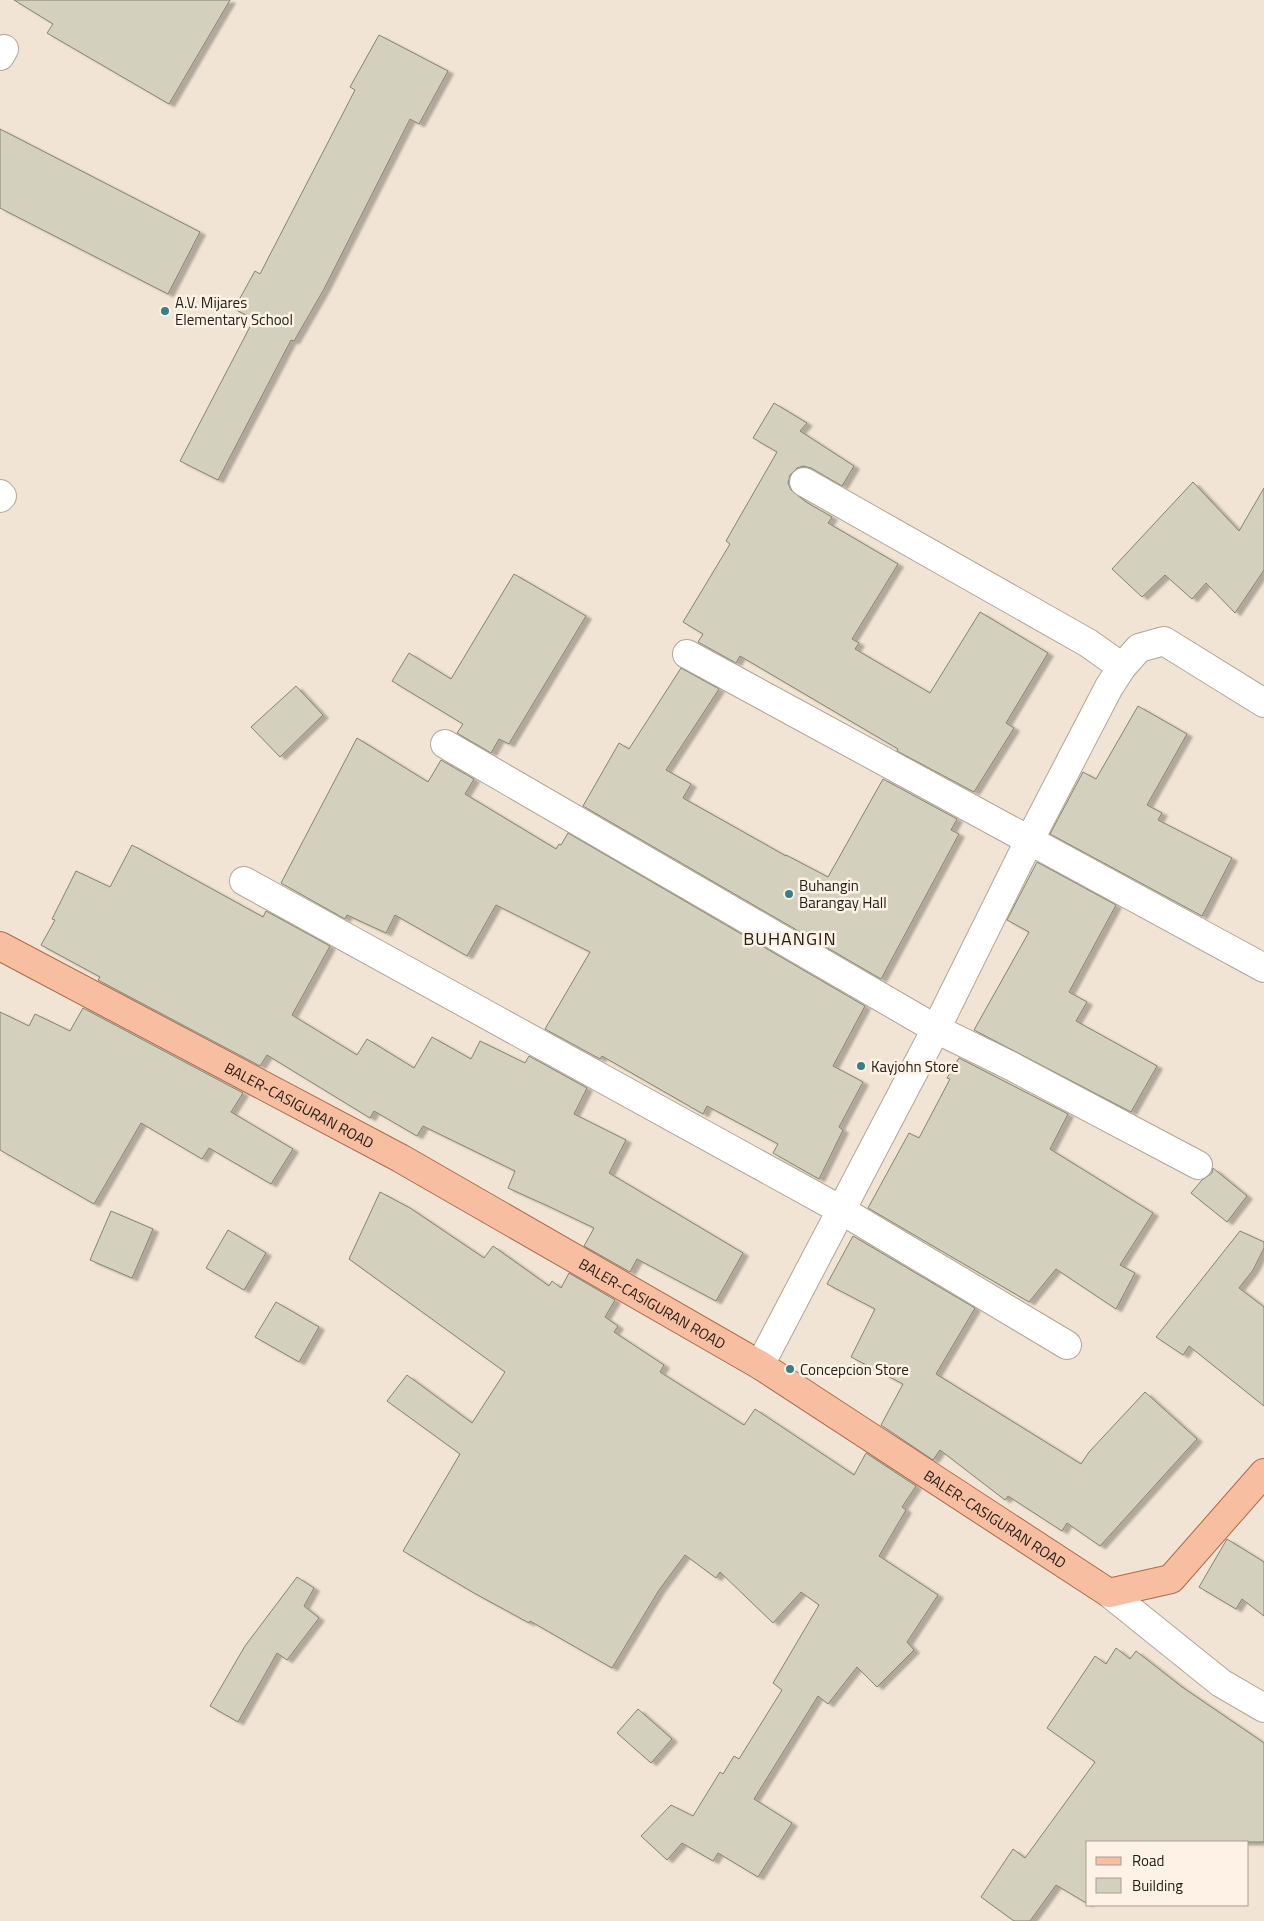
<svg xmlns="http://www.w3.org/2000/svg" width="1264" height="1921" viewBox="0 0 1264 1921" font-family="'Titillium Web',sans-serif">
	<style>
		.building { fill: #d3d0bd; stroke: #868371; filter: url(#shadow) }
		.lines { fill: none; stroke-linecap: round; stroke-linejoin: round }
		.minor-casing { stroke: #b2a596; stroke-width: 30 }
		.major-casing { stroke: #ab6a49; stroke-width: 30 }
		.minor { stroke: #fff; stroke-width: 28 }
		.major { stroke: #f8bea1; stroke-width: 28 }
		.poi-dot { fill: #378085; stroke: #fdf2e5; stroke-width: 2 }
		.labels { text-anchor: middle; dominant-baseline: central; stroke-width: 5; stroke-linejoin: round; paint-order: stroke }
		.poi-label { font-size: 15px; fill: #25201a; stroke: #fdf2e5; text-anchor: start }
		.street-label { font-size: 15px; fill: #25201a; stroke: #fdf2e5 }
		.quarter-label { font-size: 18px; letter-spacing: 1px; fill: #25201a; stroke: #fdf2e5 }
	</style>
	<defs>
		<filter id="shadow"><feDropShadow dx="5.5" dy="3" stdDeviation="1" flood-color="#0004"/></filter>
	</defs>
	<rect width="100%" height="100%" fill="#f2e4d4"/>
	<g class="building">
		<polygon points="14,0 230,0 169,104 47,33 53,24"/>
		<polygon points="379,35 448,71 419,124 410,119 324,289 294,341 291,340 218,480 180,461 254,319 234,309 255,271 260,274 355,90 350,87"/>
		<polygon points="0,129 200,232 168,294 0,208"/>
		<polygon points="774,403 807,423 800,431 854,466 842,486 811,468 803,466 797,468 790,475 788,483 791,490 806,502 832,517 828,523 898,564 852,639 859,643 855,649 930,693 980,612 1048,653 1006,723 1014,728 974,792 897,751 898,749 740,656 736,663 698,642 703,634 683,622 730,544 726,541 777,452 753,438"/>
		<polygon points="1193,482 1239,531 1264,488 1264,570 1235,613 1206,583 1192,599 1165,575 1142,597 1112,569"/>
		<polygon points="514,574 586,616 510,742 509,744 499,739 491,753 457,733 463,724 392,681 409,653 451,679"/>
		<polygon points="681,668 719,689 666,770 691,784 683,798 786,856 786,855 828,877 883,779 957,819 951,830 959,834 881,979 583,806 619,743 629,749"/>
		<polygon points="296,686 323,715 280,757 251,727"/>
		<polygon points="1138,706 1187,734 1147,805 1162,813 1158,820 1232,858 1202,916 1050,834 1083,772 1096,779"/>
		<polygon points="357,738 428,782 441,760 474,779 465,794 556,849 559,844 561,845 568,833 865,1006 833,1066 863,1082 839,1127 843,1130 819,1179 773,1153 778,1144 707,1106 703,1114 602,1056 600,1059 545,1029 590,952 496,905 467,956 395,915 386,933 347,915 345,919 281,883"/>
		<polygon points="132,845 263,917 266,911 330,946 292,1015 357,1055 367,1039 414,1068 432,1037 471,1059 480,1041 525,1063 529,1056 587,1088 574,1114 626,1140 609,1173 743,1253 716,1301 637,1259 630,1272 584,1246 594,1228 548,1206 508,1188 515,1171 423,1126 417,1136 374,1111 370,1118 267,1055 260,1066 98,980 100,977 41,945 55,920 52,919 76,871 110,887"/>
		<polygon points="1037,862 1116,905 1069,992 1087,1002 1076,1021 1157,1066 1131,1112 974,1030 1029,932 1007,920"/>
		<polygon points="83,1008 243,1093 231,1112 293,1149 271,1184 209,1148 202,1159 141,1123 94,1204 0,1150 0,1012 29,1026 35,1014 70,1031"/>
		<polygon points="959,1058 1068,1114 1050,1149 1153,1213 1120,1265 1135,1273 1116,1309 1056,1269 1029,1302 868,1208 909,1133 919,1138 950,1079 947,1078"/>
		<polygon points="1213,1168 1247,1196 1227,1222 1191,1193 1202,1180 1212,1173"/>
		<polygon points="380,1192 410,1208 484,1258 493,1246 549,1286 552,1281 561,1288 569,1273 615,1300 605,1317 618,1326 614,1332 664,1365 660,1372 744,1425 755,1409 854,1475 866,1453 916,1486 902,1507 906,1510 879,1556 938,1595 907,1642 914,1650 877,1687 857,1667 828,1704 818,1696 754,1799 792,1823 758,1877 718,1853 713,1861 682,1843 667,1860 641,1836 671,1805 693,1816 720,1772 723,1774 734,1756 739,1759 782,1690 773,1683 819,1605 801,1592 773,1623 720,1572 716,1578 685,1555 659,1590 612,1668 530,1621 529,1623 474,1593 403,1551 460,1454 387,1401 407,1375 472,1423 505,1372 349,1259"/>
		<polygon points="111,1211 153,1229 132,1278 90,1260"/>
		<polygon points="228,1230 266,1253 244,1290 206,1268"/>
		<polygon points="1240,1231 1264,1242 1264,1248 1253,1270 1239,1288 1264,1307 1264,1406 1189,1346 1183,1355 1156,1337"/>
		<polygon points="853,1236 975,1308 936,1374 1081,1464 1089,1452 1145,1392 1197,1439 1100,1546 1067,1523 1062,1531 1008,1496 1005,1500 940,1450 933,1460 881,1425 903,1384 851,1357 875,1309 827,1284"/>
		<polygon points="276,1302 319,1327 299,1362 255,1337"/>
		<polygon points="1227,1539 1264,1562 1264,1616 1242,1599 1236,1609 1199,1587"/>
		<polygon points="297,1577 314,1588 304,1606 319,1618 287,1660 277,1653 238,1722 210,1706 245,1646"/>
		<polygon points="1116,1648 1130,1659 1136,1651 1182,1687 1264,1743 1264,1842 1088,1842 1088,1904 1056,1885 1030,1921 1014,1921 981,1897 1013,1849 1025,1858 1095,1762 1047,1728 1095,1656 1106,1664"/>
		<polygon points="638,1709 672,1739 651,1763 617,1733"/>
	</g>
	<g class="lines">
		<defs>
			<g id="minor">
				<polyline points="0,56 4,49"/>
				<polyline points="804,482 1088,643 1122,667"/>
				<polyline points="0,494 2,496 0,498"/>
				<polyline points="687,654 1264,968"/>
				<polyline points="445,744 936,1029 1013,1067 1198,1165"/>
				<polyline points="244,881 841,1210 1067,1345"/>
				<polyline points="760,1365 936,1029 1029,841 1109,687 1122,667 1139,648 1164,641 1264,703"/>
				<polyline points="1109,1593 1221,1683 1264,1708"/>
			</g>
			<g id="major">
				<path id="s1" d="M 0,946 L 400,1158 L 760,1365 L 1109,1593 L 1171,1579 L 1264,1473"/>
			</g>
		</defs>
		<use href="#minor" class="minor-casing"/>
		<use href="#major" class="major-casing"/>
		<use href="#minor" class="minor"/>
		<use href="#major" class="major"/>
	</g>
	<g class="poi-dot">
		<circle cx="165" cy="311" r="5"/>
		<circle cx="789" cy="894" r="5"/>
		<circle cx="861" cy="1066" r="5"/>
		<circle cx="790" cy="1369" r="5"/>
	</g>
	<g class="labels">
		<g class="poi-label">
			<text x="175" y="302">A.V. Mijares<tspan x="175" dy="17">Elementary School</tspan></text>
			<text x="799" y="885">Buhangin<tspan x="799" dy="17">Barangay Hall</tspan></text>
			<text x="871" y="1066">Kayjohn Store</text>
			<text x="800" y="1369">Concepcion Store</text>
		</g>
		<g class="street-label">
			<text stroke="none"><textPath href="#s1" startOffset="339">BALER-CASIGURAN ROAD</textPath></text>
			<text stroke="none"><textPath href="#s1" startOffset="744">BALER-CASIGURAN ROAD</textPath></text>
			<text stroke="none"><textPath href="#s1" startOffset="1149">BALER-CASIGURAN ROAD</textPath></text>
		</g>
		<g class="quarter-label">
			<text x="790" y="938">BUHANGIN</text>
		</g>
	</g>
	<rect x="1086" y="1841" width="162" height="65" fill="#fdf2e5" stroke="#a79e94"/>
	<rect x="1096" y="1857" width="25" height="8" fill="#f8bea1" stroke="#a79e94"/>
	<text x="1132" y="1866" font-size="15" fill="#25201a">Road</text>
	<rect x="1096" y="1878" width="25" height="15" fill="#d3d0bd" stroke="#a79e94"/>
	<text x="1132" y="1891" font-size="15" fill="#25201a">Building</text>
</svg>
